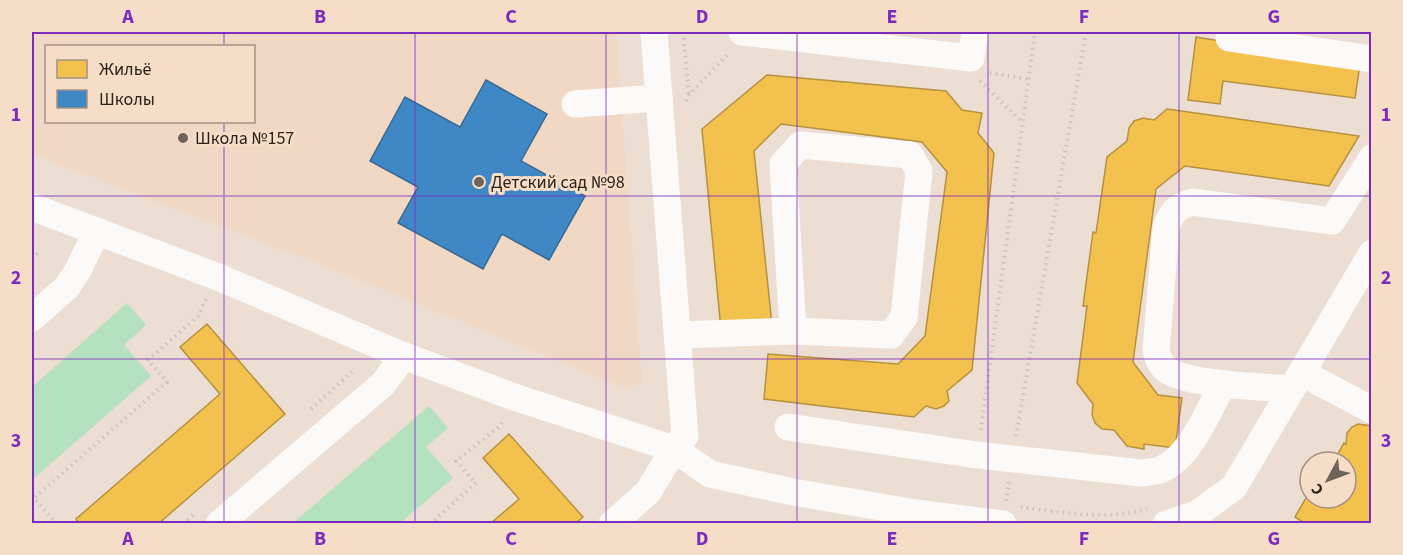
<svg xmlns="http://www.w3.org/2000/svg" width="1403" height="555" viewBox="0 0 1403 555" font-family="'Source Sans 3',sans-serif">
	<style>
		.built { fill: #f0d8c4; fill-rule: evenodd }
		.green { fill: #b4e1be }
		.homes { fill: #f2c14e; stroke: #b6913e; stroke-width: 1.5 }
		.schools { fill: #3f88c5; stroke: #396992; stroke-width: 1.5 }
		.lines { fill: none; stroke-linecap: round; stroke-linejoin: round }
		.path { stroke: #c8c4c0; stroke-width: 4; stroke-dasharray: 1.5 4.5; stroke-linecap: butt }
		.minor { stroke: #fcfaf8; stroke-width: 27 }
		.grid { fill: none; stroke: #7b2cbf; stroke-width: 1.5; stroke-opacity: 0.55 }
		.poi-dot { fill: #6f645a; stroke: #f6ddc8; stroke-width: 2 }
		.labels { text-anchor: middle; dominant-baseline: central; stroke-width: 6; stroke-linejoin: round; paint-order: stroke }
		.poi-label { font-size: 18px; fill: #2b221a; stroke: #f6ddc8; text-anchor: start }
		.neatline { fill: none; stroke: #7b2cbf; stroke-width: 2 }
		.grid-label { font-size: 20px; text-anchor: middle; font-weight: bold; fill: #7b2cbf }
	</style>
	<rect width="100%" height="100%" fill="#ecded2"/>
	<path class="built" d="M 32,32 L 616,32 L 642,381 L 625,388 L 320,264 L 32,154 ZM 46,46 L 254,46 L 254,122 L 46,122 Z"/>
	<g class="green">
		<polygon points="127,303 146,325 124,345 151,376 32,480 32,387"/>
		<polygon points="429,406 448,428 426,447 453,478 400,523 293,523"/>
	</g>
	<g class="homes">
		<polygon points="1196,37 1360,64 1355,98 1223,81 1220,104 1188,100"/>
		<polygon points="767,75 946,91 962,110 982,113 978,133 994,153 972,370 947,391 949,401 944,406 936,409 926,406 914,417 764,399 768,354 898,364 925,336 947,172 922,142 781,124 754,151 772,325 721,330 702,129"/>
		<polygon points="1167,109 1359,136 1329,186 1185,166 1156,189 1133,362 1158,395 1182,398 1175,448 1144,444 1144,449 1127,446 1114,430 1102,429 1095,423 1092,415 1093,404 1077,383 1087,306 1083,306 1093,232 1096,233 1107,157 1127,141 1129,128 1134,121 1143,118 1154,120"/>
		<polygon points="207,324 285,414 158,524 79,524 76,519 220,394 180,347"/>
		<polygon points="1358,424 1372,426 1372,494 1370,497 1372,498 1372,524 1306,524 1295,517 1310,491 1310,498 1346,498 1346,462 1333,462 1344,443 1346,444 1347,433 1352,427"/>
		<polygon points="509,434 583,517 575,524 490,524 519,499 483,458"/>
	</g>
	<polygon class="schools" points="486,80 547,114 521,161 585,196 549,260 502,234 483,269 398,223 418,187 370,161 405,97 460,127"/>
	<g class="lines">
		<g class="path">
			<polyline points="683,32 689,94"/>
			<polyline points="990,73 1028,79"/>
			<polyline points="980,81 1022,122"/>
			<polyline points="686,101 689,95 729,53"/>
			<polyline points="32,259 38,253"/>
			<polyline points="311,409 352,372"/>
			<polyline points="981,430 1035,32"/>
			<polyline points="1016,436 1086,32"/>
			<polyline points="1006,501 1009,482"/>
			<path d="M 1021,507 C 1061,512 1107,521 1147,509"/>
			<polyline points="57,524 34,498 167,382 148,360 198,316 206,299"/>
			<polyline points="183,524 196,512"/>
			<polyline points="430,524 476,483 456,461 500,426 503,419"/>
		</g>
		<g class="minor">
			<polyline points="742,32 971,58 975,32"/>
			<polyline points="1230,32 1229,38 1372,59"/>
			<polyline points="575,104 659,98"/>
			<polyline points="32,207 218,277 404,356 514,397 674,449 710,474 793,492 916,513 1003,524"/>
			<polyline points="32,318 67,287 78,270 97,231"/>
			<polyline points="678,335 793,331 891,335 904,317 919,171 910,155 800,145 783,164 793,331"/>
			<polyline points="1302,373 1372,410"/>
			<path d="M 1292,389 C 1264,387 1188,385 1167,370 C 1160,365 1158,358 1156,350 L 1166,228 C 1171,212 1177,206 1193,202 L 1332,221 L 1372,158"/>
			<path d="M 788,427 L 977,455 L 1141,473 C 1147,472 1154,472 1160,470 C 1190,458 1208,411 1223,384"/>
			<polyline points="219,524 383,384 404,356"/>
			<polyline points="612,524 648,492 674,449 685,436 654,32"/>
			<polyline points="1166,524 1197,514 1234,487 1372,253"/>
		</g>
	</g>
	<path class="grid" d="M 224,32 L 224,46M 415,32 L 415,524M 606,32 L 606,524M 797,32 L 797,524M 988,32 L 988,524M 1179,32 L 1179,524M 224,122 L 224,524M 32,196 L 1372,196M 32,359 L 1372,359"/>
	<g class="poi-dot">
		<circle cx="183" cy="138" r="6"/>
		<circle cx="479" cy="182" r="6"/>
	</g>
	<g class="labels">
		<g class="poi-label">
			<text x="195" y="138">Школа №157</text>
			<text x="491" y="182">Детский сад №98</text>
		</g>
	</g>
	<rect width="1403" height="555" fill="none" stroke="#f6ddc8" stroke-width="66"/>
	<rect x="45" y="45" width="210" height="78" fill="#f6ddc8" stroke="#a59282" stroke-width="1.5"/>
	<rect x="57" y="60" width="30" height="18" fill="#f2c14e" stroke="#a59282" stroke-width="1.5"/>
	<text x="99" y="75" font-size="18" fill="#2b221a">Жильё</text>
	<rect x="57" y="90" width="30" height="18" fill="#3f88c5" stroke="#a59282" stroke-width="1.5"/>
	<text x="99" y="105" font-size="18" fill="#2b221a">Школы</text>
	<g transform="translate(1328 480) rotate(229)"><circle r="28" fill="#f6ddc8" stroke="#a59282" stroke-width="1.5"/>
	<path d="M0-4.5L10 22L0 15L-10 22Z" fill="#6f645a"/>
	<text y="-9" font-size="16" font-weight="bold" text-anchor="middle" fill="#2b221a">С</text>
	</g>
	<rect x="33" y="33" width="1337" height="489" class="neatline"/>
	<g class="grid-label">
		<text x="128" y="23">A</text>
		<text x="320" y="23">B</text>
		<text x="511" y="23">C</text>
		<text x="702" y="23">D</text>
		<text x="892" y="23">E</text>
		<text x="1084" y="23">F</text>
		<text x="1274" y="23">G</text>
		<text x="16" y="121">1</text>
		<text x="1386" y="121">1</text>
		<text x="16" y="284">2</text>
		<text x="1386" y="284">2</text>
		<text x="16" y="447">3</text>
		<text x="1386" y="447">3</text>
		<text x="128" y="545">A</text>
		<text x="320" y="545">B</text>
		<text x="511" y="545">C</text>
		<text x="702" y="545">D</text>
		<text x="892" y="545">E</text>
		<text x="1084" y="545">F</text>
		<text x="1274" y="545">G</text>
	</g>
</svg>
